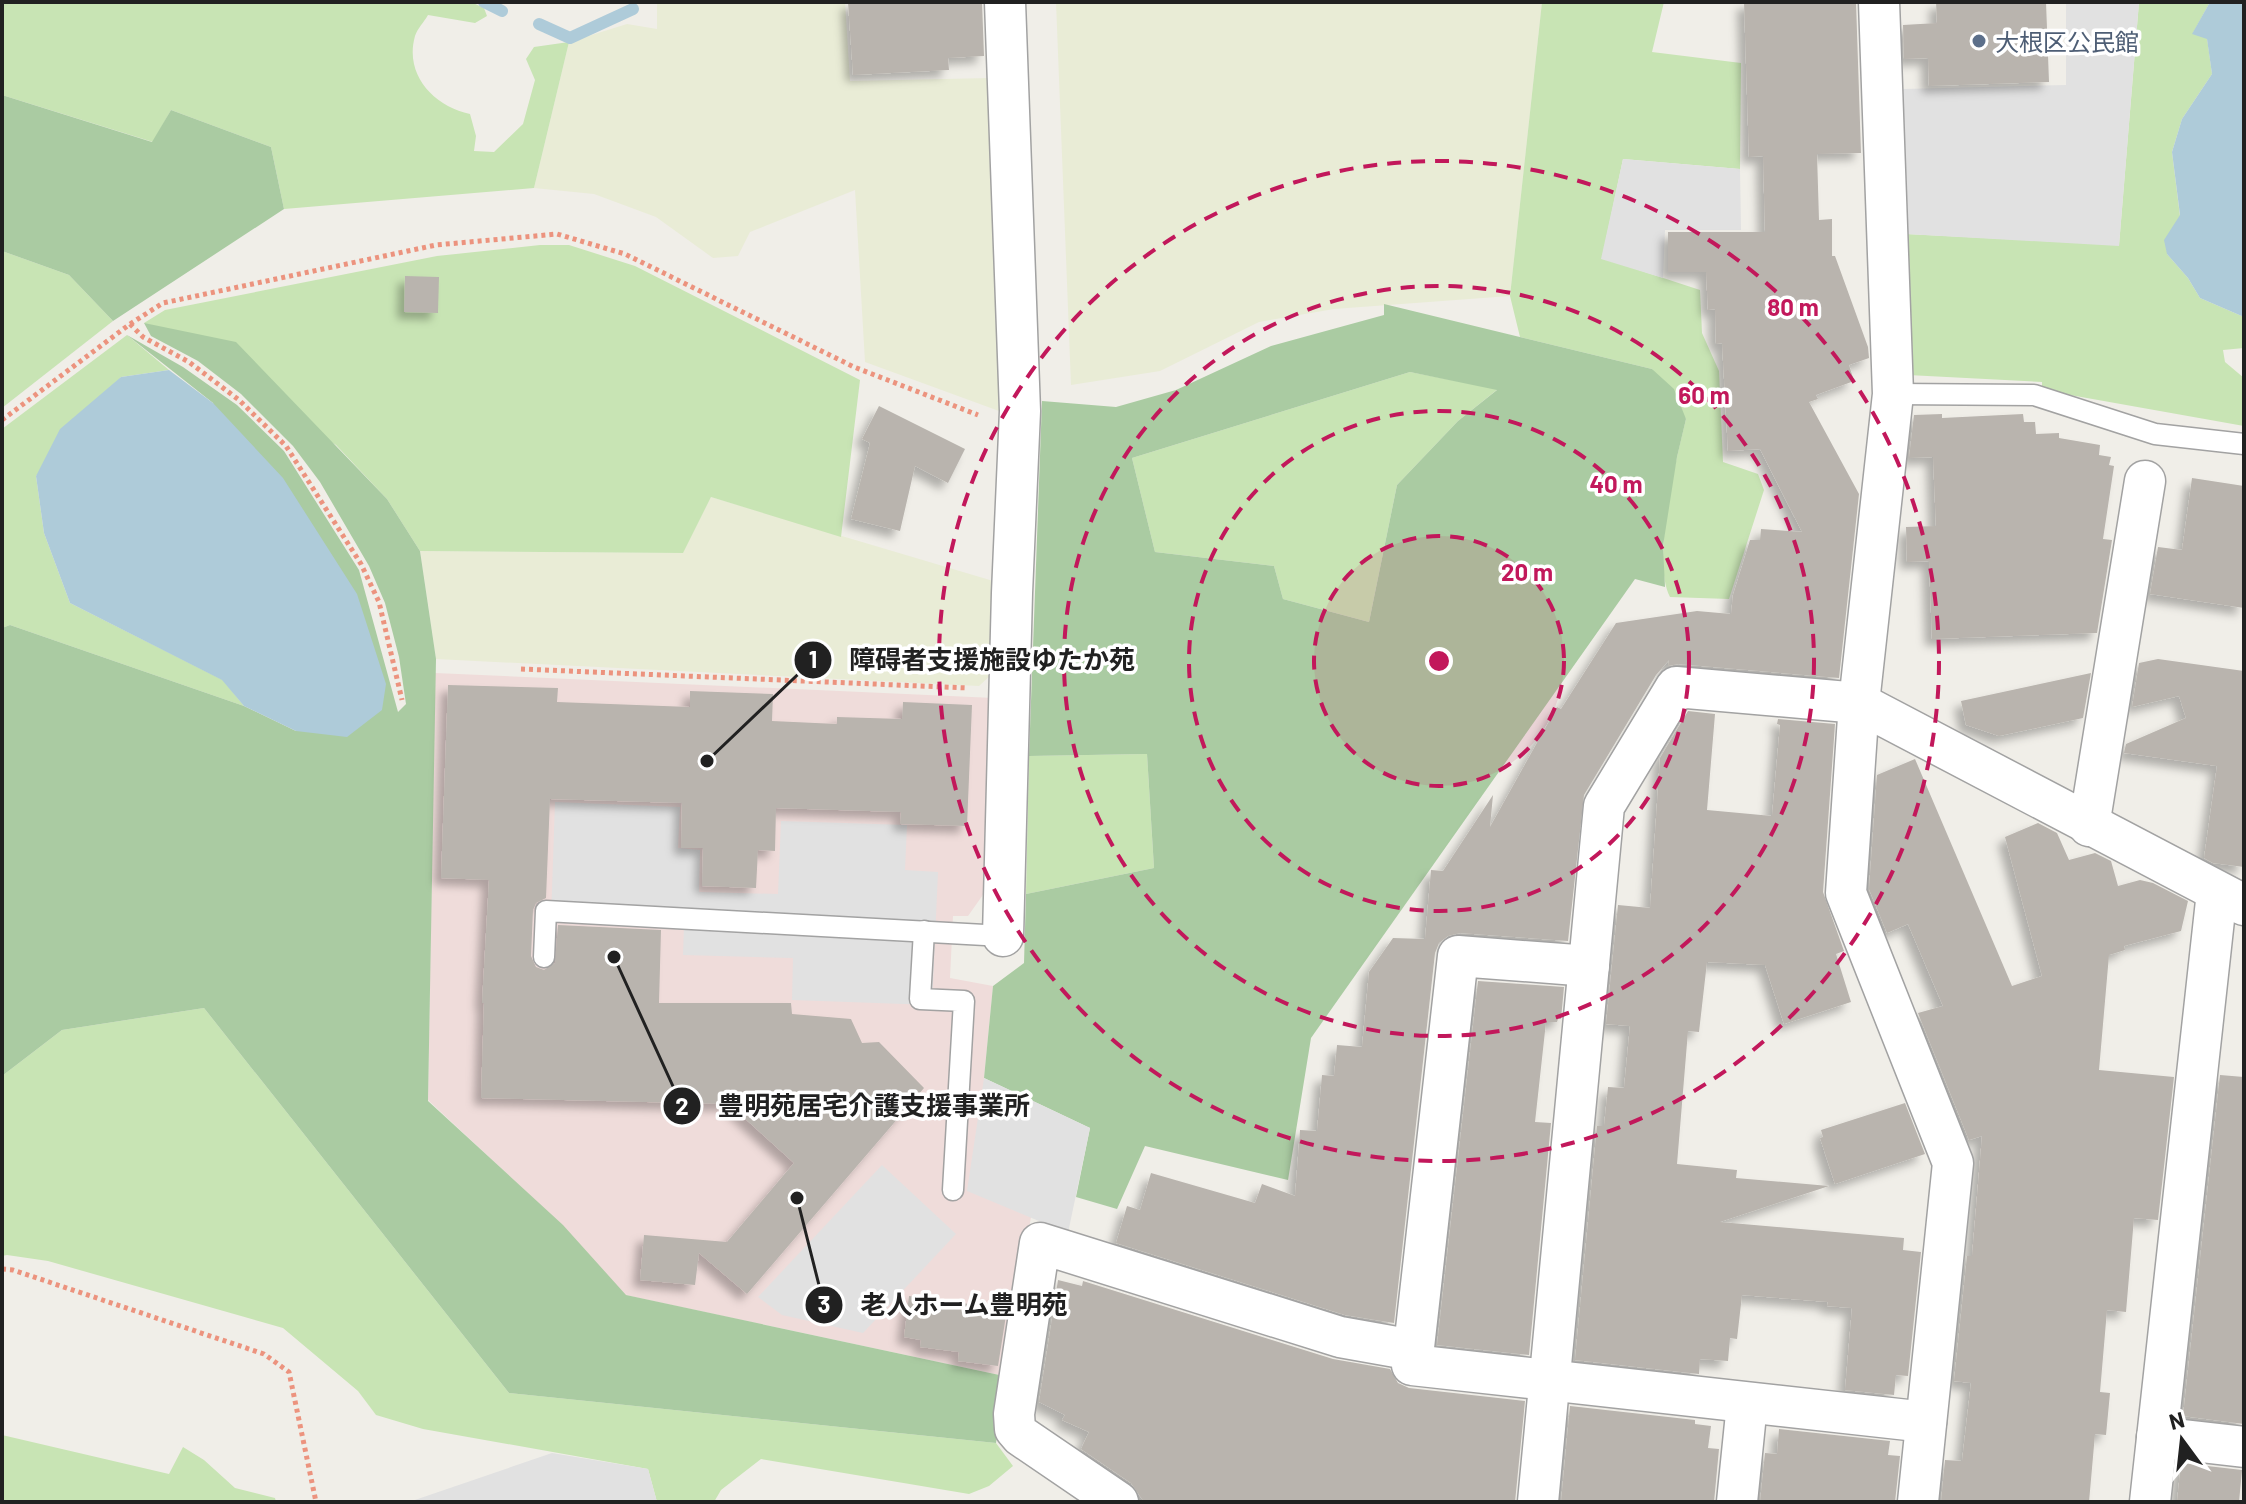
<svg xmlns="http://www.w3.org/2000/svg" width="2246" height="1504" viewBox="0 0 2246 1504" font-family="Barlow,'Noto Sans JP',sans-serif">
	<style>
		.commercial { fill: #efdcda }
		.farmland { fill: #e9ecd6 }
		.grass { fill: #c8e4b4 }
		.forest { fill: #aacba2; fill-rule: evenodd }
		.parking { fill: #e1e1e1 }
		.water { fill: #aecbd9 }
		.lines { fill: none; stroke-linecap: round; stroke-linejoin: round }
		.stream { stroke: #aecbd9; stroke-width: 12 }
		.building { fill: #b9b4ae; filter: url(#shadow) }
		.service-casing { stroke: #a2a2a2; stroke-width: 23 }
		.minor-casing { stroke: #a2a2a2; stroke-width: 43 }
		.path { stroke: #ec937e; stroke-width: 5; stroke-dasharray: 4 4; stroke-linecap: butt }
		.service { stroke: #fff; stroke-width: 20 }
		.minor { stroke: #fff; stroke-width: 40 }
		.ring { fill: none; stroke: #c2185b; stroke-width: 4; stroke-dasharray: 14 10 }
		.service-dot { fill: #5c6f8a; stroke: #fff; stroke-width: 3 }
		.labels { text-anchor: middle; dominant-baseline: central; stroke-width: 7; stroke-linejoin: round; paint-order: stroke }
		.service-label { font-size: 24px; fill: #4e5e75; stroke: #fff; text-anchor: start }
		.centre { fill: #c2185b; stroke: #fff; stroke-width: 4 }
		.ring-label { font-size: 24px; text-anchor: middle; font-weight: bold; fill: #c2185b; stroke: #fff; stroke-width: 7; stroke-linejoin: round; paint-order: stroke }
		.leader { fill: none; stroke: #212121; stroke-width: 3 }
		.callout-dot { fill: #212121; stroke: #fff; stroke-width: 3 }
		.mark-label { font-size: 24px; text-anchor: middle; font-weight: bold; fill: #fff }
		.callout-label { font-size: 26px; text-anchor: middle; font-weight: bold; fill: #212121; stroke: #fff; stroke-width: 7; stroke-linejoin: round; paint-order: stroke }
	</style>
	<defs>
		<filter id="shadow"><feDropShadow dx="-7" dy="7" stdDeviation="4" flood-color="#0004"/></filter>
	</defs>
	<rect width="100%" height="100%" fill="#f0eee8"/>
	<polygon class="commercial" points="435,673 994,698 985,892 968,916 953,916 950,978 993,986 984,1078 1031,1217 1004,1376 625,1295 562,1225 428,1100"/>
	<g class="farmland">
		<polygon points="657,2 845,2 850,81 990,78 999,411 865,362 855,190 750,232 738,256 713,258 656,217 594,194 534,188 569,42 627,24 657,29"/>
		<polygon points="1056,2 1542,2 1510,296 1334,309 1259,322 1160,371 1071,385"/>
		<polygon points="711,497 1000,583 993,673 979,686 436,659 420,551 682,553"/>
	</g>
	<g class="grass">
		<path d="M 2,2 L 471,2 L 484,8 L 487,16 L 475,23 L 428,15 C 424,22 417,29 415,36 C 404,75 434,106 470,114 L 476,136 L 474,151 L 494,152 L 523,124 L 535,80 L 526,59 L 534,47 L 569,42 L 534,188 L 284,209 L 271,147 L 171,110 L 153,142 L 2,95 Z"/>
		<path d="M 1542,2 L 1664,2 L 1652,52 L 1741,63 L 1740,169 L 1623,159 L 1602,258 L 1700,290 L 1702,333 L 1719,371 L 1723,462 L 1758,474 L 1764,490 L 1729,599 L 1670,597 C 1651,561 1676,460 1686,419 L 1652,369 L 1520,337 L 1510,296 Z"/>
		<polygon points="2139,2 2210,2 2193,33 2207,38 2212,74 2182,119 2172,152 2180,216 2167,254 2188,278 2200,298 2244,317 2244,348 2223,350 2225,362 2244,378 2244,426 2042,390 2042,382 1908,375 1906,234 2119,245"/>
		<polygon points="540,245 569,245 635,266 860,380 841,537 711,497 683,553 420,551 387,499 336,445 144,323 165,310 437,256"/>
		<polygon points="2,251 69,275 113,321 2,408"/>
		<polygon points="127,335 169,370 121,377 36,476 44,533 70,603 223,680 244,706 10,625 2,628 2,429"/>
		<polygon points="1410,372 1498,389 1458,421 1397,485 1369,622 1283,599 1274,566 1155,552 1132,458"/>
		<polygon points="1147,754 1154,868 1026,894 1029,756"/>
		<polygon points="204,1008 509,1393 996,1443 1013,1466 989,1486 969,1494 761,1459 721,1490 714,1502 657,1502 648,1469 423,1429 376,1415 358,1391 283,1328 48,1261 7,1255 2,1256 2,1076 62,1030"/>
		<polygon points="2,1435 169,1474 183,1447 204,1460 235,1488 275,1498 276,1502 2,1502"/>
	</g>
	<g class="forest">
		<polygon points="2,95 152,142 171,110 271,147 284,209 113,321 69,275 2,251"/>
		<path d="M 1384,304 L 1652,369 L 1674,389 L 1686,419 L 1677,457 L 1663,546 L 1665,587 L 1635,579 L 1311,1038 L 1288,1180 L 1145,1146 L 1117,1209 L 1076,1197 L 1090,1128 L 984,1078 L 993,986 L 1024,963 L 1026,894 L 1154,868 L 1147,754 L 1029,756 L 1042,401 L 1116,407 L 1176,390 L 1271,346 L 1384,315 ZM 1410,372 L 1497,390 L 1458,421 L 1397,485 L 1369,622 L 1283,599 L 1274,566 L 1155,552 L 1132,458 Z"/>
		<polygon points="144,323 236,342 387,499 420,551 436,659 428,1101 563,1225 626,1295 1004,1376 996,1443 509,1393 204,1008 62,1030 2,1076 2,628 10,625 244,706 296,731 213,403 127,335 183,367 237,405 284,451 359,570 398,712 406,704 399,657 385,603 369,566 320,482 293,446 241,394 198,361 151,336"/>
	</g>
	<g class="parking">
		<polygon points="2066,2 2139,2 2119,246 1906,234 1903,89 2066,85"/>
		<polygon points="1623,159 1740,169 1741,230 1665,230 1663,278 1601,259"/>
		<polygon points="555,802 680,807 678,848 700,850 699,892 778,894 781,821 907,825 905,870 938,872 932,1005 792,1000 793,958 683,955 684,925 551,919"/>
		<polygon points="984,1078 1090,1128 1068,1233 967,1191"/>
		<polygon points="882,1165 956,1234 863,1333 782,1315 758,1297"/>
		<polygon points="552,1453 648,1469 657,1502 409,1502"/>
	</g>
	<g class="water">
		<polygon points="2210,2 2244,2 2244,317 2200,298 2188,278 2167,254 2164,240 2180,215 2172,152 2182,119 2212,74 2207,39 2192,34"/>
		<polygon points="169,370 213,403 283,478 357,594 386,684 382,710 347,737 296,731 244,706 222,680 70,603 44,533 36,476 60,429 121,377"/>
	</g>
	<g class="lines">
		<g class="stream">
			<polyline points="484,2 502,11"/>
			<polyline points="539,24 570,38 633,9"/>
		</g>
	</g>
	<g class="building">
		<polygon points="848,2 982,2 984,56 948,58 949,70 853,75"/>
		<polygon points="1744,2 1856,2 1861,153 1817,154 1819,220 1832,219 1832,256 1835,256 1868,347 1869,358 1849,365 1854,381 1816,395 1818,399 1809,402 1859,494 1839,678 1678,664 1668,666 1669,660 1656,675 1584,795 1568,941 1460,933 1448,936 1439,943 1435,953 1394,1323 1345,1315 1116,1243 1127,1206 1140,1210 1151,1173 1255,1203 1262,1184 1295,1196 1300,1130 1317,1131 1322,1075 1334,1076 1337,1045 1362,1047 1369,972 1393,938 1425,939 1431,870 1443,871 1493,795 1490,827 1557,707 1561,709 1616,623 1697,611 1731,614 1733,595 1750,540 1760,540 1761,529 1802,532 1760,449 1728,451 1722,343 1716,344 1715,309 1708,310 1706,272 1668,272 1668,232 1765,232 1763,156 1749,157"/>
		<polygon points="1936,2 2046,2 2049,82 1929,86 1928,58 1904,59 1903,25 1937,23"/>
		<polygon points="405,276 439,277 438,313 404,312"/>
		<polygon points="879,406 965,449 948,483 915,466 900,531 851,519 870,443 862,439"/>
		<polygon points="1942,414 1942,418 2023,414 2024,422 2035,422 2036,434 2059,433 2059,438 2100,445 2099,455 2111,457 2109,465 2114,466 2103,539 2112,540 2097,633 1932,639 1929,561 1907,562 1906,527 1936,526 1933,457 1909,458 1914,415"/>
		<polygon points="2192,478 2244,486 2244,608 2150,594 2158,547 2182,550"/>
		<polygon points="2158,659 2244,671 2244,867 2213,863 2204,858 2217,766 2124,753 2126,744 2186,718 2179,696 2132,707 2139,663"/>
		<polygon points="2091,673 2083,718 1999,736 1966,725 1961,701"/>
		<polygon points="448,685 558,688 557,702 690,707 690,691 773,694 772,721 837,724 837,717 902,719 903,702 972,705 967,826 900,824 901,812 776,808 775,851 758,850 756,888 702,886 703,848 681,848 682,803 550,799 546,898 536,903 533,910 531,956 536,967 544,970 555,963 558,925 661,930 659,1003 791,1003 792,1014 851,1019 862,1043 879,1042 924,1088 747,1294 699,1253 695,1285 640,1280 644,1235 727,1242 794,1163 729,1104 481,1098 484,1003 482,1003 489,880 441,878"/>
		<polygon points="1688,711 1715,714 1707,810 1772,816 1780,725 1777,724 1778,719 1835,724 1823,892 1844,951 1836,954 1851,1002 1784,1024 1765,965 1707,962 1699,1032 1688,1031 1677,1164 1737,1170 1736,1178 1829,1186 1720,1222 1904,1238 1903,1250 1921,1252 1908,1376 1896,1375 1894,1395 1845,1390 1852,1308 1827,1306 1828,1302 1742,1295 1737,1339 1730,1338 1728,1361 1700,1359 1699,1374 1575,1360 1597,1126 1604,1126 1608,1087 1624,1088 1630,1026 1606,1024 1618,905 1650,908 1660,758"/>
		<polygon points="1915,759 2012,986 2042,976 2005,837 2038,823 2057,833 2069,860 2095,853 2111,861 2118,886 2140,880 2153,883 2188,901 2181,931 2124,946 2125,950 2109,955 2099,1070 2174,1077 2158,1220 2134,1218 2126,1312 2107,1310 2100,1392 2110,1393 2106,1435 2095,1434 2089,1502 1941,1502 1945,1460 1962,1461 1971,1383 1954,1381 1967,1256 1972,1256 1982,1136 1969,1140 1918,1013 1943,1006 1908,924 1887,933 1869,889 1877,775"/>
		<polygon points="1478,981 1564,987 1561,1019 1558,1019 1557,1022 1546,1022 1535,1122 1551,1123 1529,1355 1437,1345"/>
		<polygon points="2220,1075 2244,1077 2244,1424 2183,1416"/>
		<polygon points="1905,1103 1925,1154 1835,1184 1820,1138 1823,1137 1821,1130"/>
		<polygon points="1058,1280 1082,1286 1083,1281 1333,1359 1390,1369 1398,1383 1409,1388 1525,1401 1515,1502 1144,1502 1131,1483 1081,1449 1089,1432 1062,1420 1065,1415 1039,1402"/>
		<polygon points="909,1296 1007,1309 998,1366 958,1361 959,1352 920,1347 921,1340 904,1337"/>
		<polygon points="1570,1406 1695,1420 1695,1424 1711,1426 1708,1448 1719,1449 1714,1502 1561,1502"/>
		<polygon points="1779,1429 1890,1441 1888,1455 1900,1456 1895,1502 1760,1502 1765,1453 1777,1454"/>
		<polygon points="2181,1463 2242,1470 2239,1502 2177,1502"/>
	</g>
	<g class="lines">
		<defs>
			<g id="service">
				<polyline points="1893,394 2034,395 2155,434 2244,444"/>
				<polyline points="924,931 920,999 964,1001 953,1190"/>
				<polyline points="544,957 546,911 1003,936"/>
			</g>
			<g id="minor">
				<polyline points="1879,2 1893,394 1859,703 1846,893 1953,1163 1918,1502"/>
				<polyline points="2089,826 2145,481"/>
				<polyline points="1003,936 1012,593 1020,411 1005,2"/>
				<polyline points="1589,966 1458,956 1412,1365 1926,1422"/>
				<polyline points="2157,1437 2244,1447"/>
				<polyline points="1118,1502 1021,1436 1015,1429 1014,1414 1040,1243 1340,1337 1413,1350"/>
				<polyline points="1538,1502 1604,806 1676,687 1859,703 2244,905"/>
				<polyline points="1737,1502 1747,1404"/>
				<polyline points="2150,1502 2217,892"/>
			</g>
		</defs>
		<use href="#service" class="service-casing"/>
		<use href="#minor" class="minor-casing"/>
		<g class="path">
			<polyline points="130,324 143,337 189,362 239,400 286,446 361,564 379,602 402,700"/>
			<polyline points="2,420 130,324 163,303 436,245 557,234 625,254 854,367 978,415"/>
			<polyline points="521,669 968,688"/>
			<polyline points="2,1269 13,1270 264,1354 289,1372 316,1502"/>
		</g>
		<use href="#service" class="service"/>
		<use href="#minor" class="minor"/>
	</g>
	<circle cx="1439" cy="661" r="125" fill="#c2185b" fill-opacity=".12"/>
	<g class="ring">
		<circle cx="1439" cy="661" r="125"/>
		<circle cx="1439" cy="661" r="250"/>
		<circle cx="1439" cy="661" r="375"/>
		<circle cx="1439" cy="661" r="500"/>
	</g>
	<circle class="service-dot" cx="1979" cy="41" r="8"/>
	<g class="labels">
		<g class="service-label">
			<text x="1995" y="41">大根区公民館</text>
		</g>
	</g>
	<circle cx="1439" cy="661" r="12" class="centre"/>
	<g class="ring-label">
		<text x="1793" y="316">80 m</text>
		<text x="1704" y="404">60 m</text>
		<text x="1616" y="493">40 m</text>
		<text x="1527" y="581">20 m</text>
	</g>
	<path class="leader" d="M707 761L813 660M614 957L682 1106M797 1198L824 1305"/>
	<g class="callout-dot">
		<circle cx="707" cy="761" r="8"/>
		<circle cx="614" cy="957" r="8"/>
		<circle cx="797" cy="1198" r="8"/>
		<circle cx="813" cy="660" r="20"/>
		<circle cx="682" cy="1106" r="20"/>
		<circle cx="824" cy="1305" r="20"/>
	</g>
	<g class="mark-label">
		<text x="813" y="668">1</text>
		<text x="682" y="1115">2</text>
		<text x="824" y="1313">3</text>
	</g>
	<g class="callout-label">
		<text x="992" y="669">障碍者支援施設ゆたか苑</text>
		<text x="874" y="1115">豊明苑居宅介護支援事業所</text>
		<text x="964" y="1314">老人ホーム豊明苑</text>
	</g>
	<rect width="2246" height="1504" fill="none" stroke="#212121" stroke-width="8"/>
	<g transform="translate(2182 1440) rotate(345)" stroke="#ffffff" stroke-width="6" paint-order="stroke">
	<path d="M0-6L14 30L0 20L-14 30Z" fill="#212121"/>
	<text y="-12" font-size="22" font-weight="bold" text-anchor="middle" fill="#212121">N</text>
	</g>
</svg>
